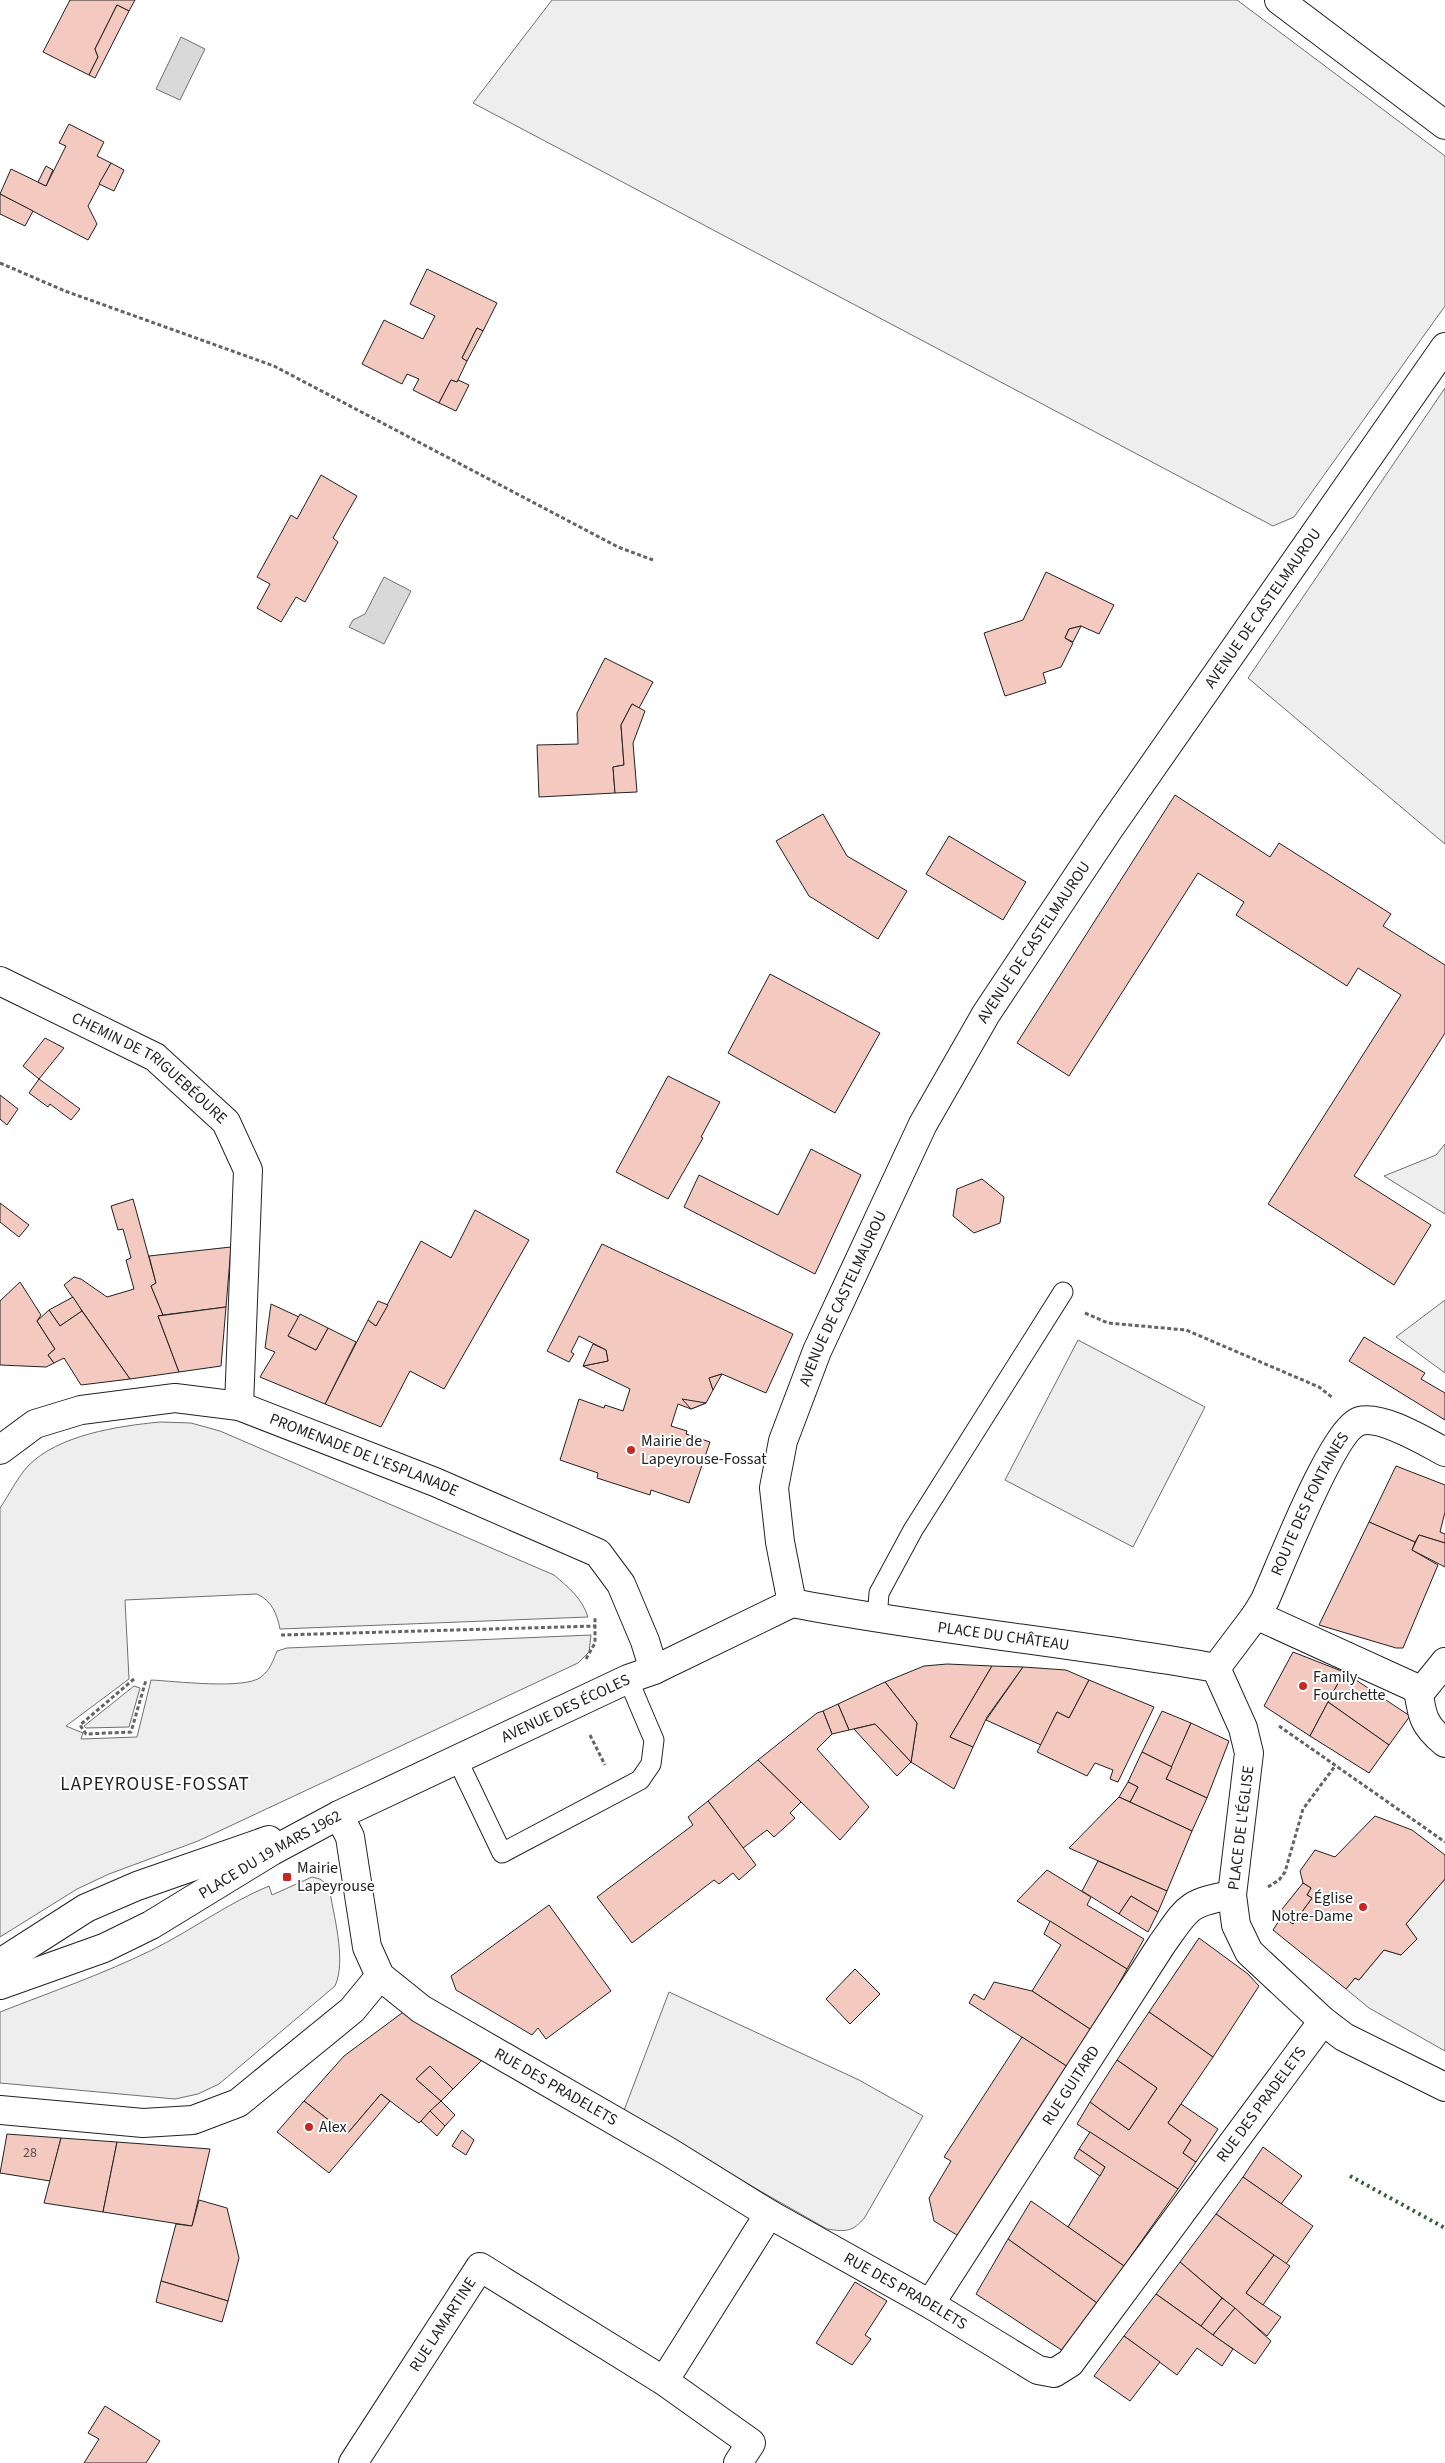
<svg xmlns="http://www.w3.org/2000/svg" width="1445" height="2463" viewBox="0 0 1445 2463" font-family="'Source Sans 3',sans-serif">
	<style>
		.green { fill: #eee; stroke: #6f6f6f }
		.water { fill: #d9d9d9; stroke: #6f6f6f }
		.building { fill: #f3c9c0; stroke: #222 }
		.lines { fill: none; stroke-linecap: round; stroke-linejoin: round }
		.service-casing { stroke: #222; stroke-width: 21 }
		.minor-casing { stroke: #222; stroke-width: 30 }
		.tertiary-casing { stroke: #222; stroke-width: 30 }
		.path { stroke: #646464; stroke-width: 3; stroke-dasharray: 4 2.5; stroke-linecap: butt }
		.service { stroke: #fff; stroke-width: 19 }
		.minor { stroke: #fff; stroke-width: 28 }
		.tertiary { stroke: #fff; stroke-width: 28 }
		.hedge { stroke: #2f5e38; stroke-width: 4; stroke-dasharray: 2.5 4; stroke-linecap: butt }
		.poi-dot { fill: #c62828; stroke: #fff; stroke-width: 2 }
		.labels { text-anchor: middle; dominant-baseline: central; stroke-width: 4; stroke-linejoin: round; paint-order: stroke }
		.number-label { font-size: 14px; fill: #564c4a }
		.street-label { font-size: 16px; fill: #222; stroke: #fff }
		.poi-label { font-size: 16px; fill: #222; stroke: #fff; text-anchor: start }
		.quarter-label { font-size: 19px; letter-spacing: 1px; fill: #222; stroke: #fff }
	</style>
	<rect width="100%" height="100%" fill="#fff"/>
	<g class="green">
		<polygon points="552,0 1237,0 1445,156 1445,306 1294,517 1273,526 473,103"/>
		<polygon points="1445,388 1445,844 1248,678"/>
		<polygon points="1445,1144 1445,1214 1384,1176 1436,1155"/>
		<polygon points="1445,1300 1445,1373 1396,1337"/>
		<polygon points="1078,1340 1205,1407 1133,1547 1005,1480"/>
		<path d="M 160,1422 L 191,1423 L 220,1431 L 554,1575 C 568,1587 582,1598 588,1617 L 280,1629 C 277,1614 272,1601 257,1594 L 125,1600 L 129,1679 L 66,1726 L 83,1733 L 81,1739 L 137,1737 L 151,1680 C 174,1681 245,1690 261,1677 C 270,1670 273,1661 277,1651 L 287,1648 L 591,1635 L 589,1652 L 578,1663 L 198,1841 L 109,1874 L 77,1889 L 0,1937 L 0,1508 C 9,1495 17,1478 28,1466 C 58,1435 118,1426 160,1422 Z"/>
		<polygon points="134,1686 140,1688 129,1727 86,1728 84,1726"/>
		<path d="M 312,1877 L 320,1879 L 329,1886 C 333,1914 347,1960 335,1986 L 219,2084 L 198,2094 L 175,2099 L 0,2083 L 0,2012 C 51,1992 103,1974 152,1950 C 192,1930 228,1903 269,1886 L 272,1895 Z"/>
		<polygon points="1445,1879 1445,2051 1369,2008 1346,1989 1355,1978 1359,1980 1384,1950 1401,1955 1417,1939 1406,1924"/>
		<path d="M 669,1992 L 859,2080 L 923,2116 L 865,2217 C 853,2232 846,2232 827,2229 L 623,2113 Z"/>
	</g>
	<g class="water">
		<polygon points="181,37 205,49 180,100 156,89"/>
		<polygon points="384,577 411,591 384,644 349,627 353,620 365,614"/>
	</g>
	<g class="building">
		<polygon points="70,0 135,0 129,11 117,5 95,49 98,57 89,75 43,52"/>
		<polygon points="117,5 129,11 95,78 89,75 98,57 95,49"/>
		<polygon points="69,124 104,142 97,156 111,163 88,206 97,224 88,240 0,194 11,169 46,186 66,146 59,143"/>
		<polygon points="111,163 124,170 114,191 99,184"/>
		<polygon points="46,166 53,170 46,186 38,182"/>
		<polygon points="0,194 33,211 25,226 0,214"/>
		<polygon points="427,269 497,303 483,331 477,328 462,358 467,361 457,382 451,380 439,403 413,390 419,379 407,374 402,384 362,364 384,320 423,339 435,316 410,304"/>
		<polygon points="477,328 483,331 467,361 462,358"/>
		<polygon points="451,380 457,382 458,380 469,385 456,411 439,403"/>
		<polygon points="321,475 357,496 333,538 338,542 305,602 296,597 281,622 257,608 270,584 257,577 291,515 297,519"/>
		<polygon points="1046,572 1114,605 1099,634 1081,626 1069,629 1065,638 1073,643 1061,667 1043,673 1046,683 1005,696 984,633 1023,620"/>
		<polygon points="1081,626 1073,642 1065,638 1069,629"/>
		<polygon points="605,658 653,682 639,708 632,704 621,725 624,765 613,767 615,793 539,797 537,745 578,744 577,713"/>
		<polygon points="632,704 645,711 633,743 637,792 615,793 613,767 624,765 621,725"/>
		<polygon points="1175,795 1270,857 1279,843 1391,914 1383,926 1445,965 1445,1033 1354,1176 1431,1225 1394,1285 1268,1204 1401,995 1358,968 1347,986 1236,915 1244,902 1198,873 1069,1076 1017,1043"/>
		<polygon points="823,814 847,856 907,891 878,939 809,896 776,841"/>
		<polygon points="949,836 1026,882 1003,920 926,874"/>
		<polygon points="770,974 880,1033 835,1113 728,1053"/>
		<polygon points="45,1038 64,1048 39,1079 23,1066"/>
		<polygon points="668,1076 720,1102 701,1137 703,1138 668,1199 616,1172"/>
		<polygon points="39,1079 80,1109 71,1120 50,1104 48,1107 29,1093"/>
		<polygon points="0,1095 18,1109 7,1125 0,1119"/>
		<polygon points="811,1149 861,1175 815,1274 684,1207 699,1175 778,1215"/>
		<polygon points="982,1179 1004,1197 1000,1223 974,1233 953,1216 957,1189"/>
		<polygon points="133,1199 156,1283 151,1286 163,1315 158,1316 179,1372 130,1379 64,1285 74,1277 81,1279 107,1297 134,1289 126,1260 131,1258 123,1229 118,1230 111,1206"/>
		<polygon points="0,1203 29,1225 19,1237 0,1222"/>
		<polygon points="475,1210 529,1240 444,1389 410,1371 381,1427 325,1404 368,1320 376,1326 421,1241 451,1258"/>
		<polygon points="602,1244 793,1334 766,1393 722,1374 709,1378 713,1390 706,1403 691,1409 678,1404 671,1426 687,1431 686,1434 710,1442 689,1503 651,1490 650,1495 597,1478 598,1473 560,1460 579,1399 604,1408 605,1405 623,1411 630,1389 583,1366 608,1361 606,1350 579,1336 571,1352 574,1354 569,1362 547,1351"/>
		<polygon points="231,1247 226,1307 163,1315 151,1286 156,1283 149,1256"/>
		<polygon points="20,1282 41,1315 37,1321 55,1349 48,1355 54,1363 46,1367 0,1365 0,1301"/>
		<polygon points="73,1297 82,1311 60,1326 49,1310"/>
		<polygon points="378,1301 388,1305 376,1326 368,1320"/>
		<polygon points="271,1304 299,1317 288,1336 316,1350 328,1328 356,1342 325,1404 260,1377 275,1352 265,1348"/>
		<polygon points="226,1307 221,1366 179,1372 158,1316"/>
		<polygon points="49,1310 60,1326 82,1311 130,1379 81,1385 64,1358 54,1363 48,1355 55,1349 37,1321"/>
		<polygon points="300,1314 328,1328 316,1350 288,1336"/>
		<polygon points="1364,1337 1425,1373 1421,1379 1445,1393 1445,1420 1349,1361"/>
		<polygon points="593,1344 606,1350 608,1361 583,1366"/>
		<polygon points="722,1374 713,1390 709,1378"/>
		<polygon points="682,1399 706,1403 691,1409"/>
		<polygon points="1396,1466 1445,1485 1445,1512 1440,1532 1445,1534 1445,1543 1419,1535 1415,1542 1369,1522"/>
		<polygon points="1369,1522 1415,1542 1412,1550 1438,1565 1403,1648 1396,1648 1319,1625"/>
		<polygon points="1419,1535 1445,1543 1445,1567 1412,1550"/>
		<polygon points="1293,1652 1344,1672 1310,1736 1264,1706"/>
		<polygon points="947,1664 992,1666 950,1737 973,1747 954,1789 911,1762 917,1723 885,1682 924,1666"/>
		<polygon points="992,1666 1023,1667 987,1717 973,1747 950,1737"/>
		<polygon points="1023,1667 1066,1670 1089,1680 1069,1718 1057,1712 1041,1745 986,1720"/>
		<polygon points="1344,1672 1410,1716 1389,1745 1328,1702"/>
		<polygon points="1089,1680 1154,1707 1118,1782 1110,1779 1113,1770 1095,1763 1087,1776 1037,1752 1057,1712 1069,1718"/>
		<polygon points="885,1682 917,1723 911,1762 875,1724 849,1730 838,1704"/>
		<polygon points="1328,1702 1389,1745 1369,1773 1310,1736"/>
		<polygon points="838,1704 849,1730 832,1734 823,1711"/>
		<polygon points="823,1711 832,1734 817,1749 869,1807 840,1840 758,1760 817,1713"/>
		<polygon points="1162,1711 1191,1723 1172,1767 1142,1752"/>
		<polygon points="1191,1723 1229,1741 1207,1798 1166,1779"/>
		<polygon points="875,1724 911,1762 897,1776 854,1729"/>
		<polygon points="1142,1752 1172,1767 1166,1779 1207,1798 1192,1831 1130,1802 1138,1787 1128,1782"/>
		<polygon points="758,1760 801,1802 790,1813 795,1818 774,1837 767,1830 743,1848 708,1801"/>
		<polygon points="1128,1782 1138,1787 1130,1802 1119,1797"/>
		<polygon points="1119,1797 1192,1831 1167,1891 1069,1848"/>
		<polygon points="708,1801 756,1865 739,1880 733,1873 719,1884 714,1880 632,1943 597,1897 693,1825 688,1817"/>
		<polygon points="1375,1816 1412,1830 1445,1855 1445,1879 1406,1924 1417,1939 1401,1955 1384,1950 1359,1980 1355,1978 1346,1989 1273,1930 1282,1916 1293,1924 1312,1898 1307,1895 1311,1888 1303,1883 1300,1871 1315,1850 1335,1857"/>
		<polygon points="1098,1861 1167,1891 1158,1912 1131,1896 1119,1914 1082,1891"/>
		<polygon points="1047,1870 1091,1897 1087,1905 1144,1939 1127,1969 1017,1901"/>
		<polygon points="1303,1883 1311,1888 1307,1895 1312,1898 1293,1924 1279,1913"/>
		<polygon points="1131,1896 1158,1912 1148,1932 1119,1914"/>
		<polygon points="549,1905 611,1991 546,2039 538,2028 532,2035 456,1990 451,1976"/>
		<polygon points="1050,1921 1127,1969 1093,2031 1032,1991 1061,1945 1044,1934"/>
		<polygon points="1199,1938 1248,1974 1259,1986 1213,2057 1149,2012"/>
		<polygon points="855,1969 880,1994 850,2024 826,1999"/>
		<polygon points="994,1982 1032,1991 1093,2031 1071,2069 969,2003 974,1994 984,2000"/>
		<polygon points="406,2010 488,2054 453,2089 430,2066 416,2079 441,2101 419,2123 381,2094 347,2134 304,2101 344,2056"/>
		<polygon points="1149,2012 1213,2057 1168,2123 1191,2140 1183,2153 1196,2162 1178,2189 1077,2124 1090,2102 1129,2130 1157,2088 1117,2060"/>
		<polygon points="1022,2037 1071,2069 970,2243 934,2221 929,2198 951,2161 944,2157"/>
		<polygon points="1117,2060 1157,2088 1129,2130 1090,2102"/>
		<polygon points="430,2066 453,2089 441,2101 416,2079"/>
		<polygon points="381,2094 390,2101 329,2173 277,2132 304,2101 347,2134"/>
		<polygon points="441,2101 455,2115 445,2126 430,2111"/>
		<polygon points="1181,2104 1218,2129 1196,2162 1183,2153 1191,2140 1168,2123"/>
		<polygon points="430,2111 445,2126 437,2136 421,2121"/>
		<polygon points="462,2130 474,2140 466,2155 452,2146"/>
		<polygon points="1090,2132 1178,2189 1124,2266 1068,2227 1105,2167 1079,2149"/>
		<polygon points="7,2134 61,2138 50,2181 0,2173"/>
		<polygon points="61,2138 117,2142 103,2212 44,2203"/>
		<polygon points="117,2142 210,2149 192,2226 103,2212"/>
		<polygon points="1263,2147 1302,2176 1281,2204 1243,2177"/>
		<polygon points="1079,2149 1105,2167 1100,2176 1074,2158"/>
		<polygon points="1243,2177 1313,2226 1286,2264 1216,2214"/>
		<polygon points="199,2200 227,2208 239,2258 228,2301 161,2281 176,2224 192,2226"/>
		<polygon points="1031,2201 1124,2266 1097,2303 1008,2239"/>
		<polygon points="1216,2214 1274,2255 1246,2293 1281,2317 1267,2336 1180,2262"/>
		<polygon points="1008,2239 1097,2303 1063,2351 976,2294"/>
		<polygon points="1274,2255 1290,2266 1263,2305 1246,2293"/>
		<polygon points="1180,2262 1222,2298 1201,2326 1156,2294"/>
		<polygon points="161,2281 228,2301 222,2322 156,2302"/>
		<polygon points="855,2282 887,2301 865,2335 871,2339 852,2365 816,2343"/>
		<polygon points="1156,2294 1233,2349 1222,2366 1197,2348 1177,2375 1124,2336"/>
		<polygon points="1222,2298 1235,2308 1213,2335 1201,2326"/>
		<polygon points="1235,2308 1271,2341 1255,2364 1213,2335"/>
		<polygon points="1124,2336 1160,2362 1130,2401 1094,2376"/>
		<polygon points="105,2406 160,2441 146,2463 84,2463 99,2439 88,2433"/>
	</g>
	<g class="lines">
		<defs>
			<g id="service">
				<polyline points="877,1619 879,1593 913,1530 1063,1292"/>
				<polyline points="457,1759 502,1853 640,1780 651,1764 654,1740 628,1679"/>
			</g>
			<g id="minor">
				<polyline points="1279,0 1445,125"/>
				<path id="s1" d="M 0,981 L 155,1057 L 226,1122 L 248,1170 L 239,1406"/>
				<path id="s2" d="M 0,1450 L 35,1424 L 81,1410 L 175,1398 L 239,1406 L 435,1482 L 598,1553 L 621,1584 L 645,1641 L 654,1670"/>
				<polyline points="1256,1615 1418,1689 1424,1688 1445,1662"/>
				<polyline points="1216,1668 1243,1728 1249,1753 1232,1895 1236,1925 1249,1952 1323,2021 1344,2037 1445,2087"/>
				<path d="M 1418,1689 C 1422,1716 1423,1725 1445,1743"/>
				<path id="s3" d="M 339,1815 L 350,1837 L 367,1947 L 380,1976 L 421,2009 L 669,2152 L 769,2214 L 930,2304 L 1038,2370 L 1054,2373 L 1070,2363 L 1323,2021"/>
				<polyline points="0,2110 143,2123 193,2120 238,2103 352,2010 380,1976"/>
				<path id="s4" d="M 930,2304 L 1162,1944 C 1188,1908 1186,1903 1232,1895"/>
				<polyline points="664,2381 769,2214"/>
				<path id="s5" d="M 353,2463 L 480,2267 L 664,2381 L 751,2443 L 738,2463"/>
			</g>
			<g id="tertiary">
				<path id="s6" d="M 792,1603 L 780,1542 L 774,1488 L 783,1441 L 817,1351 L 923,1124 L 986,1014 L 1109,829 L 1445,347"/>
				<path id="s7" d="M 792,1603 C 933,1630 1075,1643 1216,1668 L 1256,1615 L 1265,1600 C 1279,1569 1333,1429 1360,1421 C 1382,1415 1426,1442 1445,1452"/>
				<polyline points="0,1963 86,1908 137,1886 269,1840"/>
				<path id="s8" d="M 0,1985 L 104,1948 L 151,1925 L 272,1851 L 339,1815 L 628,1679 L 654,1670 L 792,1603"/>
			</g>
		</defs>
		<use href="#service" class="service-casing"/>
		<use href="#minor" class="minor-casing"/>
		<use href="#tertiary" class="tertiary-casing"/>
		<g class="path">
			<polyline points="0,263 65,291 274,366 618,547 653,560"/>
			<polyline points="1085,1313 1108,1323 1186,1330 1319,1387 1333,1398"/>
			<polyline points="281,1635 596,1626"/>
			<polyline points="586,1659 595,1643 595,1618"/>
			<polyline points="134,1679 80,1725 86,1734 131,1732 146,1680"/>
			<polyline points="1279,1726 1445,1842"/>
			<polyline points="590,1735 605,1765"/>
			<polyline points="1268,1887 1279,1880 1285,1872 1303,1809 1335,1766"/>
		</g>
		<use href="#service" class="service"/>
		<use href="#minor" class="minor"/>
		<use href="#tertiary" class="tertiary"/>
		<polyline class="hedge" points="1350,2176 1445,2228"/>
	</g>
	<g class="poi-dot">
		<circle cx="631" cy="1450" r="5"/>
		<circle cx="1303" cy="1686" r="5"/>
		<rect x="282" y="1872" width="10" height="10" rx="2.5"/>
		<circle cx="1363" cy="1907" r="5"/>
		<circle cx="309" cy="2127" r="5"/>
	</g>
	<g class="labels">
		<g class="number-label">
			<text x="30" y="2153">28</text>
		</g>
		<g class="street-label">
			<text stroke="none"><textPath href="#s6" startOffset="1129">AVENUE DE CASTELMAUROU</textPath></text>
			<text stroke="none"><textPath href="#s6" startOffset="724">AVENUE DE CASTELMAUROU</textPath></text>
			<text stroke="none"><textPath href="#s1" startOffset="174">CHEMIN DE TRIGUEBÉOURE</textPath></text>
			<text stroke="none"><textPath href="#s6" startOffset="319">AVENUE DE CASTELMAUROU</textPath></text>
			<text stroke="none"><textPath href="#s2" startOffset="385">PROMENADE DE L'ESPLANADE</textPath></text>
			<text stroke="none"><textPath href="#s7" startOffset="619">ROUTE DES FONTAINES</textPath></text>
			<text stroke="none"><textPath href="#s7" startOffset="214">PLACE DU CHÂTEAU</textPath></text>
			<text stroke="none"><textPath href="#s8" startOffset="631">AVENUE DES ÉCOLES</textPath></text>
			<text transform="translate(1241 1828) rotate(-83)">PLACE DE L'ÉGLISE</text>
			<text stroke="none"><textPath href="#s8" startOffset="301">PLACE DU 19 MARS 1962</textPath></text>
			<text stroke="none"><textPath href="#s4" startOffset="260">RUE GUITARD</textPath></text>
			<text stroke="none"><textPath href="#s3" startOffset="376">RUE DES PRADELETS</textPath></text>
			<text stroke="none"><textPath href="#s3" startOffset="1292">RUE DES PRADELETS</textPath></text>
			<text stroke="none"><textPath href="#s3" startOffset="781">RUE DES PRADELETS</textPath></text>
			<text stroke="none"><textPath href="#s5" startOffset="165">RUE LAMARTINE</textPath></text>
		</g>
		<g class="poi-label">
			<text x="641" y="1441">Mairie de<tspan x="641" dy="18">Lapeyrouse-Fossat</tspan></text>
			<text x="1313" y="1677">Family<tspan x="1313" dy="18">Fourchette</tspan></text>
			<text x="297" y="1868">Mairie<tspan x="297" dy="18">Lapeyrouse</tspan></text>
			<text x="1353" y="1898" text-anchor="end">Église<tspan x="1353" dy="18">Notre-Dame</tspan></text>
			<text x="319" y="2127">Alex</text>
		</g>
		<g class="quarter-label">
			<text x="155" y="1784">LAPEYROUSE-FOSSAT</text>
		</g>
	</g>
</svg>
